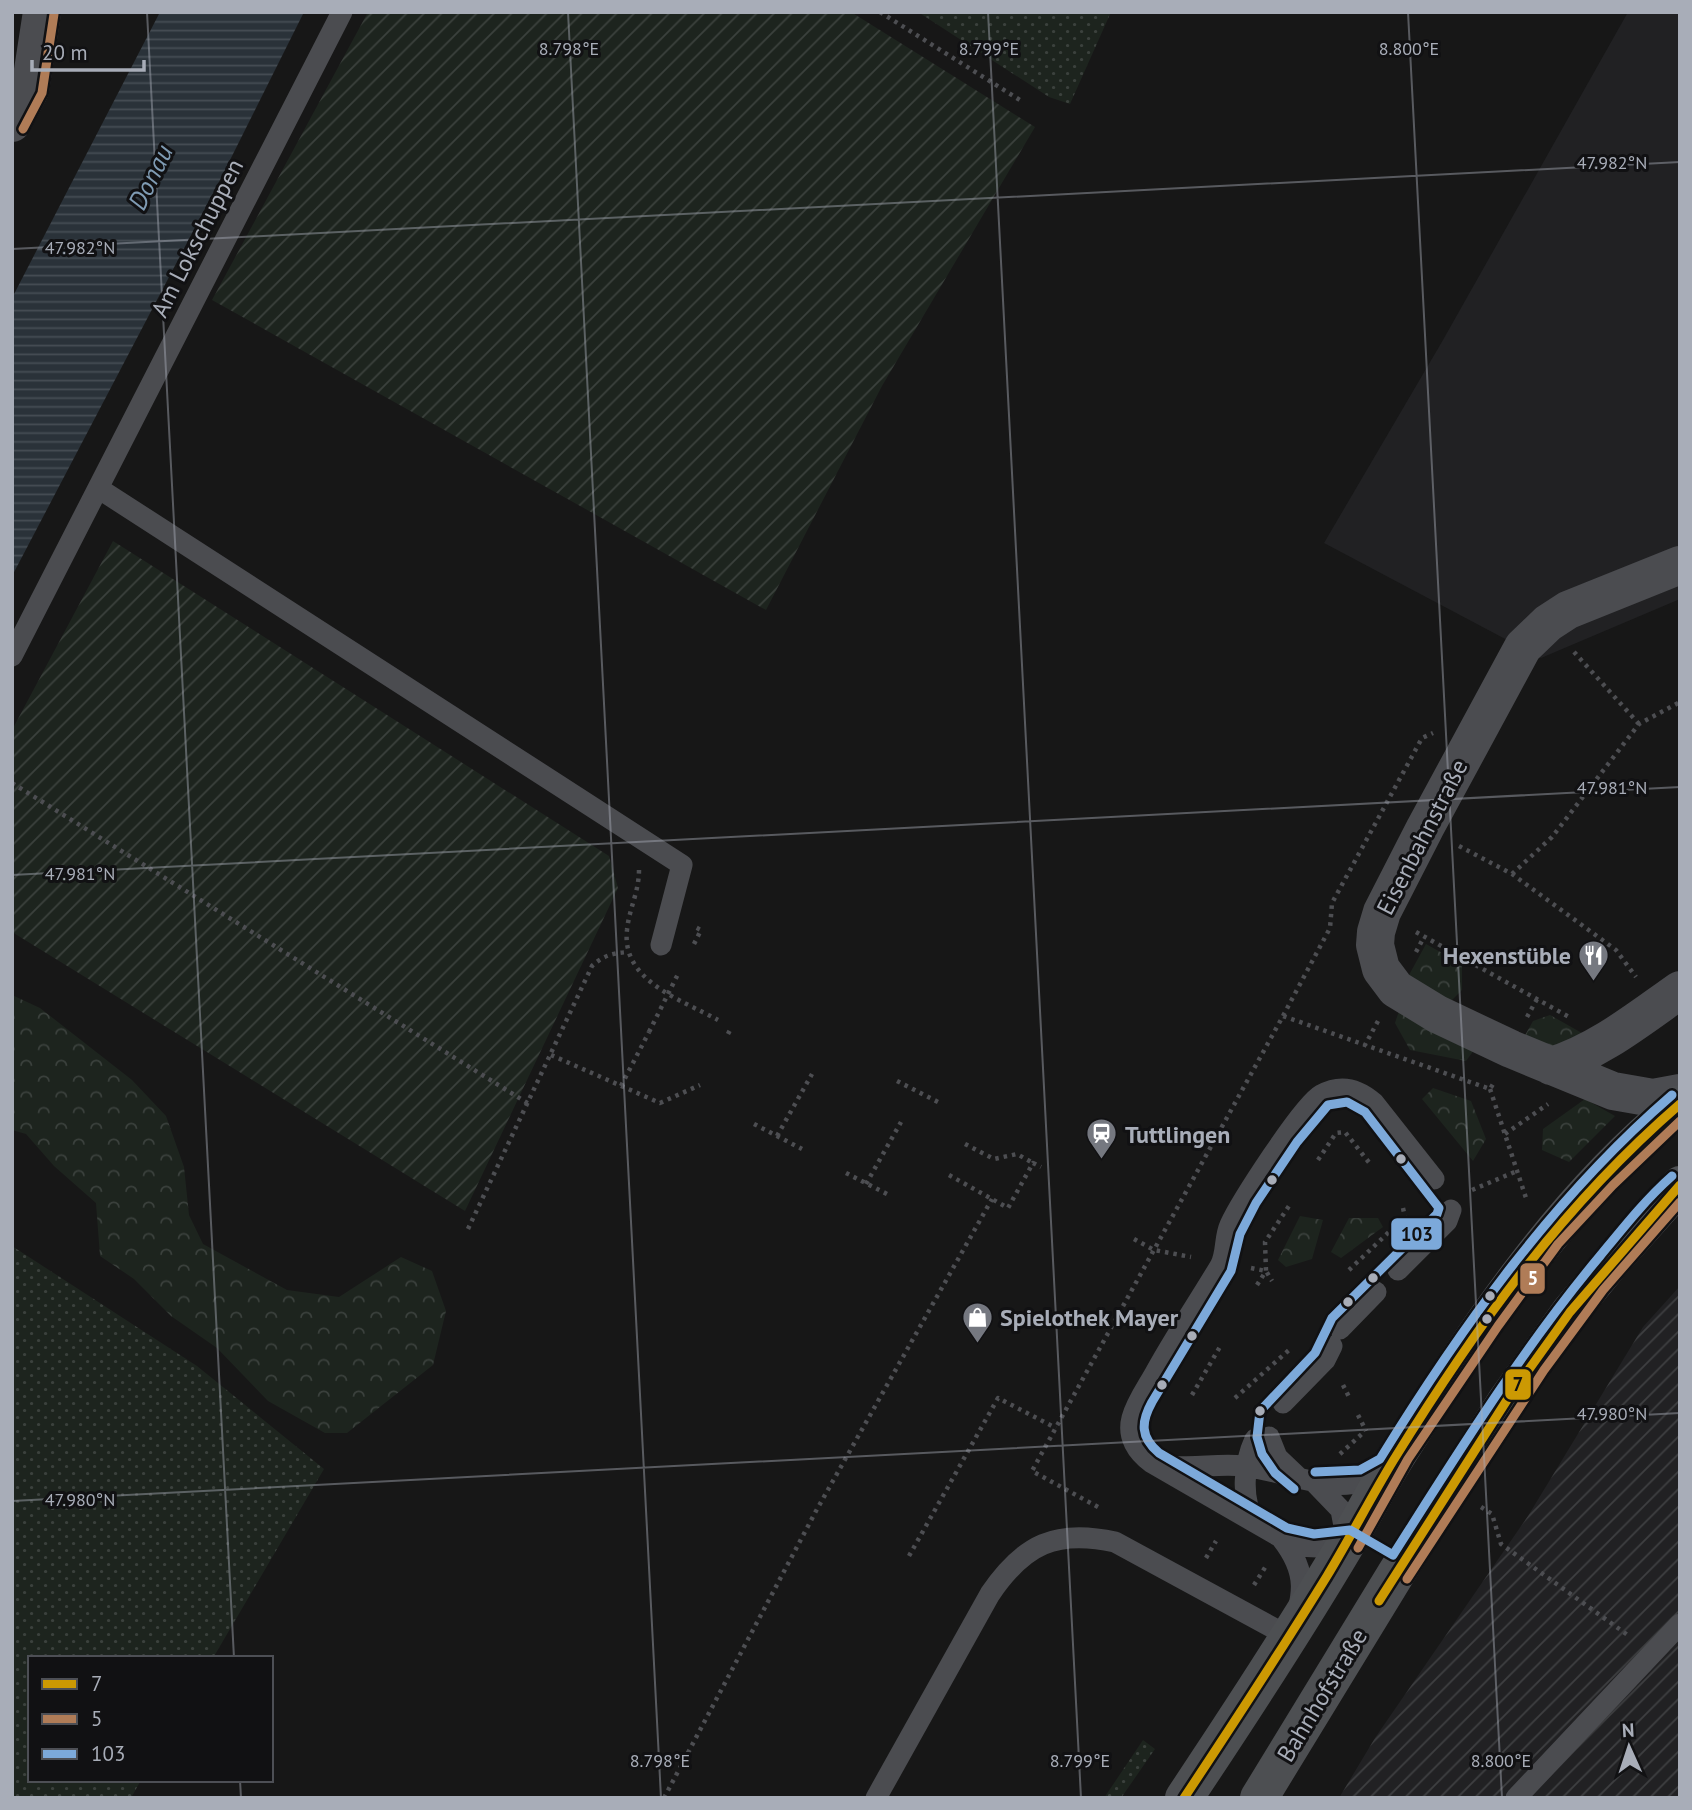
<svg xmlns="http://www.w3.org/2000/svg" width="1692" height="1810" font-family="'PT Sans',sans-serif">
<defs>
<pattern id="industrial-furrows" width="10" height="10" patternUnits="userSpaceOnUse" patternTransform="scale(1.75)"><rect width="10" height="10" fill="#212123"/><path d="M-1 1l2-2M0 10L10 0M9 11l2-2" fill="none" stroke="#3e3f41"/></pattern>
<pattern id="grass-dots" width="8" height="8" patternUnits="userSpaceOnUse" patternTransform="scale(1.75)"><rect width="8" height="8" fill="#1d241e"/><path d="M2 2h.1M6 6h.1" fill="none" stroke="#3b413d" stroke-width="1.8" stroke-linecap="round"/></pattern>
<pattern id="forest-crowns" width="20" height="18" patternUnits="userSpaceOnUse" patternTransform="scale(1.75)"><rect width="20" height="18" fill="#1d241e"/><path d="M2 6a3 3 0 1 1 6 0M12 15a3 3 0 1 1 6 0" fill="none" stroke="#3b413d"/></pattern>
<pattern id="garden-furrows" width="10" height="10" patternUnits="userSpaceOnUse" patternTransform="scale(1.75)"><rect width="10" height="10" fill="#1d241e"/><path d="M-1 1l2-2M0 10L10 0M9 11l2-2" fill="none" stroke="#3b413d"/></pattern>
<pattern id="water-rules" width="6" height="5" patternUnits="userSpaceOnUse" patternTransform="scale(1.75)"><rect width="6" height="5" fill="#2a3239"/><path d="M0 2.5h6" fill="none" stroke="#464d54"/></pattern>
</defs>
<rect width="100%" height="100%" fill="#171717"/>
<!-- built -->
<path fill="#212123" d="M 1628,12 L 1680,12 L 1680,599 L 1541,658 L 1324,543 L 1443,340 Z"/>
<!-- industrial -->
<path fill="url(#industrial-furrows)" d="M 1680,1286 L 1680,1798 L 1339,1798 L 1375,1738 L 1528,1516 L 1643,1327 Z"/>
<!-- grass -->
<path fill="url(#grass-dots)" d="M 918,12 L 1111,12 L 1070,104 L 1049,97 Z
M 12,1246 L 197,1366 L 324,1469 L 213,1658 L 30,1658 L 30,1780 L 141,1780 L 131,1798 L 12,1798 Z
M 1143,1740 L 1155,1749 L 1121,1798 L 1104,1798 Z"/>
<!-- forest -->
<path fill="url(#forest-crowns)" d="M 1426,944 L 1462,964 L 1462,990 L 1447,1005 L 1409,975 Z
M 12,995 L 40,1008 L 132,1080 L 166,1116 L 184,1167 L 189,1215 L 203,1244 L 287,1290 L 339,1297 L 401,1257 L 432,1271 L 446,1311 L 433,1365 L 347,1433 L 325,1433 L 268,1401 L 217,1348 L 171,1316 L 134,1279 L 100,1256 L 96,1203 L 54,1166 L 26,1134 L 12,1130 Z
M 1400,1008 L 1477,1046 L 1466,1061 L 1410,1050 L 1395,1023 Z
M 1550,1015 L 1589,1037 L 1557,1048 L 1522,1041 L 1533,1021 Z
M 1433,1088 L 1471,1101 L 1486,1139 L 1473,1161 L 1422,1099 Z
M 1585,1099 L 1615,1116 L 1569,1162 L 1542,1150 L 1543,1129 Z
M 1300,1216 L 1323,1220 L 1312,1259 L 1286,1267 L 1278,1260 Z
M 1349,1218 L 1378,1218 L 1383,1227 L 1341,1258 L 1331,1252 Z"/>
<!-- garden -->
<path fill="url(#garden-furrows)" d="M 368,12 L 851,12 L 1035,127 L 882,386 L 766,610 L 212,300 Z
M 113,541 L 609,856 L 618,888 L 465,1211 L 12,932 L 12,730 Z"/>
<!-- water -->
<path fill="url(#water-rules)" d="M 160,12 L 304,12 L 221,178 L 12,576 L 12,298 Z"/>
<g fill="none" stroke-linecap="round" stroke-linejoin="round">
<!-- path -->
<path stroke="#4d4e52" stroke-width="4.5" stroke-dasharray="3.5 5" stroke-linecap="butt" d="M 880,12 L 1023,102
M 1574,652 L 1639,724
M 12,783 L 529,1104
M 1459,846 L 1512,874 L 1616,950 L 1636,977
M 639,870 C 639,892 629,909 627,930 C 621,981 682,1000 718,1020
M 1512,874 L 1552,837 L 1639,724 L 1680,702
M 1416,932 L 1571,1018
M 694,944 L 701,930 L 695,927
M 1416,952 L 1424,937
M 1283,1016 L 1330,928 L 1332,903 L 1422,738 L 1433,733
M 1527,1017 L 1537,999
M 1378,1021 L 1365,1045 L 1490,1089 L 1493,1084
M 728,1034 L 731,1028
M 551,1055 L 660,1103 L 700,1085
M 897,1081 L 938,1102
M 621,1086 L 649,1032
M 1490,1089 L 1527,1201
M 754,1124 L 802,1149
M 1505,1134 L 1548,1104
M 777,1136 L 812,1074
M 965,1144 L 994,1159 L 1017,1154 L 1033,1163
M 1318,1160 L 1336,1133 L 1345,1132 L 1371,1165
M 846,1173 L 887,1194
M 949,1175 L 1008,1208 L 1033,1163 L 1041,1167
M 866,1184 L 901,1122
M 1472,1190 L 1517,1171
M 1403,1208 L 1405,1217
M 468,1229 L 592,966 C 604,955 613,953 629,952
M 1134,1239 L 1154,1250 L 1191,1257
M 1251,1268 L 1266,1271 L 1272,1281
M 1349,1270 L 1389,1232
M 1257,1285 L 1266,1271 L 1265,1242 L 1291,1203
M 1343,1385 L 1349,1397
M 1192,1395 L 1221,1345
M 1235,1398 L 1289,1350
M 1358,1415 L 1366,1431
M 1340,1454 L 1364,1432
M 1098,1507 L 1032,1471 L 1283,1016 L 1365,1045
M 1481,1507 L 1492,1514 L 1501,1544 L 1629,1636
M 909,1556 L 998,1398 L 1056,1428
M 1206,1558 L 1216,1541
M 1254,1585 L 1266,1566
M 664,1798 L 816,1511 L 992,1199"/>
<!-- lane -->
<path stroke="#4b4c50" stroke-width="21" d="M 98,488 L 682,865 L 661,945
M 12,656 L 342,12
M 1398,1270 L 1447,1221 L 1451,1210
M 1340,1329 L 1376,1292
M 1283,1403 L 1325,1360 L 1332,1346
M 1269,1437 L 1277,1457 L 1297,1476
M 1255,1439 C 1244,1463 1240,1499 1255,1522
M 1163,1465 C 1190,1470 1216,1463 1243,1466 C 1290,1471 1340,1501 1384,1472
M 1316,1484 L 1341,1510 L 1347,1542 L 1317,1547 L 1296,1546 L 1152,1463 C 1137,1452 1127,1437 1132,1418 C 1136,1403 1146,1389 1154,1375 C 1174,1338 1198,1303 1220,1266 C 1227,1254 1224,1238 1230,1225 C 1240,1203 1303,1105 1321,1095 C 1341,1084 1358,1089 1374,1103 L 1434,1179
M 876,1798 L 990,1594 C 1024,1544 1056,1529 1115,1542 L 1290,1637 C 1303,1596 1310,1575 1282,1539
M 1516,1798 L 1680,1624"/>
<!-- street -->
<path stroke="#4b4c50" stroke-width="38" d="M 12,123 L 30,90 L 42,12
M 1680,565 L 1568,610 L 1548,623 L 1523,647 L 1425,828 L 1382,912 L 1376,932 L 1375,945 L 1381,969 L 1396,989 L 1437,1014 L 1511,1049 L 1613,1091 L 1653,1098 L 1680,1093
M 1551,1066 C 1598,1052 1640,1018 1680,990"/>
<!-- primary -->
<path stroke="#4d4f52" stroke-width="38" d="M 1184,1798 C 1240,1714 1295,1630 1346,1544 C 1364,1514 1380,1482 1399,1452 C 1478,1328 1563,1198 1680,1104
M 1259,1798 L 1397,1572 L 1507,1400 L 1570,1312 L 1612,1261 L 1680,1185"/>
<!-- path-bridge -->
<path stroke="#4d4e52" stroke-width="4.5" stroke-dasharray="3.5 5" stroke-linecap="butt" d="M 649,1032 L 678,974"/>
<defs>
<path id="bus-1" d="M 1379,1601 L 1507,1400 L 1570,1312 L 1680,1185
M 1184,1798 C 1233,1724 1281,1651 1327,1576 C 1350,1538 1370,1499 1393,1461 C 1475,1328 1561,1207 1680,1104"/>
<path id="bus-2" d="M 23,129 L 42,93 L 54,14
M 1358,1548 L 1408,1459 L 1498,1326 L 1558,1244 L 1613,1185 L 1680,1121
M 1407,1579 L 1544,1370 L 1603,1290 L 1680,1202"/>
<path id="bus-3" d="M 1315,1472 L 1360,1470 L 1380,1459 C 1462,1326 1554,1197 1672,1095
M 1294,1489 L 1275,1473 L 1262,1454 L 1257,1437 L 1260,1411 L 1315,1353 L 1332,1318 L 1437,1214 L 1439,1208 L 1365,1112 L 1347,1102 L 1328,1105 L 1297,1142 L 1256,1203 L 1240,1234 L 1231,1271 L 1152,1402 C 1141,1422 1140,1437 1159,1453 L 1287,1528 L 1314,1534 L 1350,1530 L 1393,1555 C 1458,1453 1522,1349 1600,1256 C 1623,1228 1645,1200 1672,1176"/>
</defs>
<!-- bus-1 casing -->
<use href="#bus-1" stroke="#111113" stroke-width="14"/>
<!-- bus-2 casing -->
<use href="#bus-2" stroke="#111113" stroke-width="14"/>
<!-- bus-3 casing -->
<use href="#bus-3" stroke="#111113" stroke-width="14"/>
<!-- bus-1 -->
<use href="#bus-1" stroke="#cc9903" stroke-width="9"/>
<!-- bus-2 -->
<use href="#bus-2" stroke="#b07c57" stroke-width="9"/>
<!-- bus-3 -->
<use href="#bus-3" stroke="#7ca9da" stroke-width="9"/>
</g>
<!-- ticks -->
<path fill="none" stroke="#a8adb8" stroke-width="2" stroke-opacity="0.45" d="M 147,12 L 234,1658M 568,12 L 661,1798M 988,12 L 1081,1798M 1408,12 L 1502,1798M 12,249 L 1680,162M 12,875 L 1680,787M 12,1501 L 1680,1413M 240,1780 L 241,1798"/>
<!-- icons -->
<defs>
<symbol id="restaurant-pin" viewBox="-11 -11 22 30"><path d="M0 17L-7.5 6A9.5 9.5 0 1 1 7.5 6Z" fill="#757880" stroke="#111113"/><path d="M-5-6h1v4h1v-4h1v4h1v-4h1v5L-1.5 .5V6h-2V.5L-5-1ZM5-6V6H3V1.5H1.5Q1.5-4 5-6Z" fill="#fff"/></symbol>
<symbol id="station-pin" viewBox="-11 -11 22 30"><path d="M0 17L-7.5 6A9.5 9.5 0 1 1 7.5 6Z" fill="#757880" stroke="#111113"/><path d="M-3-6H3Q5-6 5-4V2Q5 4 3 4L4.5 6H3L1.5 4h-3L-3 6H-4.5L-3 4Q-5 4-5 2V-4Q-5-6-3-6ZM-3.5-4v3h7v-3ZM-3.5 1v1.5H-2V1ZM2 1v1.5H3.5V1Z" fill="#fff"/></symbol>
<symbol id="shop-pin" viewBox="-11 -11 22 30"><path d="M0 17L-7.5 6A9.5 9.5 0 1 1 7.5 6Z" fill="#757880" stroke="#111113"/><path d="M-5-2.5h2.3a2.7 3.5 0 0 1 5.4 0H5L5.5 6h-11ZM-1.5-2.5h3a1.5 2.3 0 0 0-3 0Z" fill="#fff"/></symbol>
</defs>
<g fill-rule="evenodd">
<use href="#restaurant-pin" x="1576" y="938" width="35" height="47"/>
<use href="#station-pin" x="1084" y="1116" width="35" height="47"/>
<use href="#shop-pin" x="960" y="1300" width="35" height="47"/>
</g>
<!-- markers -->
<g fill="#a8adb8" stroke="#111113" stroke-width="2.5">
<circle cx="1401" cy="1159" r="6"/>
<circle cx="1272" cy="1180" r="6"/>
<circle cx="1373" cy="1278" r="6"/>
<circle cx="1490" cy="1296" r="6"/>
<circle cx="1348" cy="1302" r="6"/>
<circle cx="1487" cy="1319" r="6"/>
<circle cx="1192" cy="1336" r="6"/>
<circle cx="1162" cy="1385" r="6"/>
<circle cx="1260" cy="1411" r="6"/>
</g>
<g text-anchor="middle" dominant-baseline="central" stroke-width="6" stroke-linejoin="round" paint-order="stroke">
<!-- street labels -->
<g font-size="24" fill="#a8adb8" stroke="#111113">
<text transform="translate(197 238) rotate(-63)">Am Lokschuppen</text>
<text transform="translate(1422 837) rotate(-63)">Eisenbahnstraße</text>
<text transform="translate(1322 1695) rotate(-59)">Bahnhofstraße</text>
</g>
<!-- poi labels -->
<g font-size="24" font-weight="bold" fill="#a8adb8" stroke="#111113" text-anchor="start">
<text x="1571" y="955" text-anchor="end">Hexenstüble</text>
<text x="1125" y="1134">Tuttlingen</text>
<text x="1000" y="1317">Spielothek Mayer</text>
</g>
<!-- water labels -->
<g font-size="26" font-style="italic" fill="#7f9bb3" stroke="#111113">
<text transform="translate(150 177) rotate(-64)">Donau</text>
</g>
</g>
<g font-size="18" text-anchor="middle" fill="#a8adb8" stroke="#111113" stroke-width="6" stroke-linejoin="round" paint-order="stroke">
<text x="569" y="55">8.798°E</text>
<text x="989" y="55">8.799°E</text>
<text x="1409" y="55">8.800°E</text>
<text x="1612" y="169">47.982°N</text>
<text x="80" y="254">47.982°N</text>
<text x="1612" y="794">47.981°N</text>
<text x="80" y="880">47.981°N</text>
<text x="1612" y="1420">47.980°N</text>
<text x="80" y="1506">47.980°N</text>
<text x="660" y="1767">8.798°E</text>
<text x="1080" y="1767">8.799°E</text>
<text x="1501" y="1767">8.800°E</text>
</g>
<g stroke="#111113" stroke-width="2.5">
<rect x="1390" y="1217" width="53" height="34" rx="7" fill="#7ca9da"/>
<rect x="1519" y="1262" width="27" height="33" rx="7" fill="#b07c57"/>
<rect x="1504" y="1368" width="28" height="33" rx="7" fill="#cc9903"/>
</g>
<g font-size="19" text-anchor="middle" font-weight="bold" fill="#fff">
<text x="1533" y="1285">5</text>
</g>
<g font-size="19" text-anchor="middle" font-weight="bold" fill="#111">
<text x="1417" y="1241">103</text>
<text x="1518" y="1391">7</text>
</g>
<!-- border -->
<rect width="1692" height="1810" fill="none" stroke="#a8adb8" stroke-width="28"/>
<!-- legend -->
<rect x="28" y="1656" width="245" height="126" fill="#111113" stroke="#4d4f55" stroke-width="2"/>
<rect x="42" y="1679" width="35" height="10" fill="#cc9903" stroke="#4d4f55" stroke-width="2"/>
<text x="91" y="1691" font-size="21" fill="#a8adb8">7</text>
<rect x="42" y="1714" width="35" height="10" fill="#b07c57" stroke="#4d4f55" stroke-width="2"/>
<text x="91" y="1726" font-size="21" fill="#a8adb8">5</text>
<rect x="42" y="1749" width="35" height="10" fill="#7ca9da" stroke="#4d4f55" stroke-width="2"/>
<text x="91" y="1761" font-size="21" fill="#a8adb8">103</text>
<!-- north arrow -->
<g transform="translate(1629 1747) rotate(357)" stroke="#111113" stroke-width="5" paint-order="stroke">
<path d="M0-5L12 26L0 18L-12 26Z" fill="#a8adb8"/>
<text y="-10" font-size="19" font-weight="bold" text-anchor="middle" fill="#a8adb8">N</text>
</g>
<!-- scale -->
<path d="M32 60v10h112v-10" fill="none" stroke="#a8adb8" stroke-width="3.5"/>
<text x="42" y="60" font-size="21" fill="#a8adb8" stroke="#111113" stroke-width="5" paint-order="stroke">20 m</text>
</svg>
